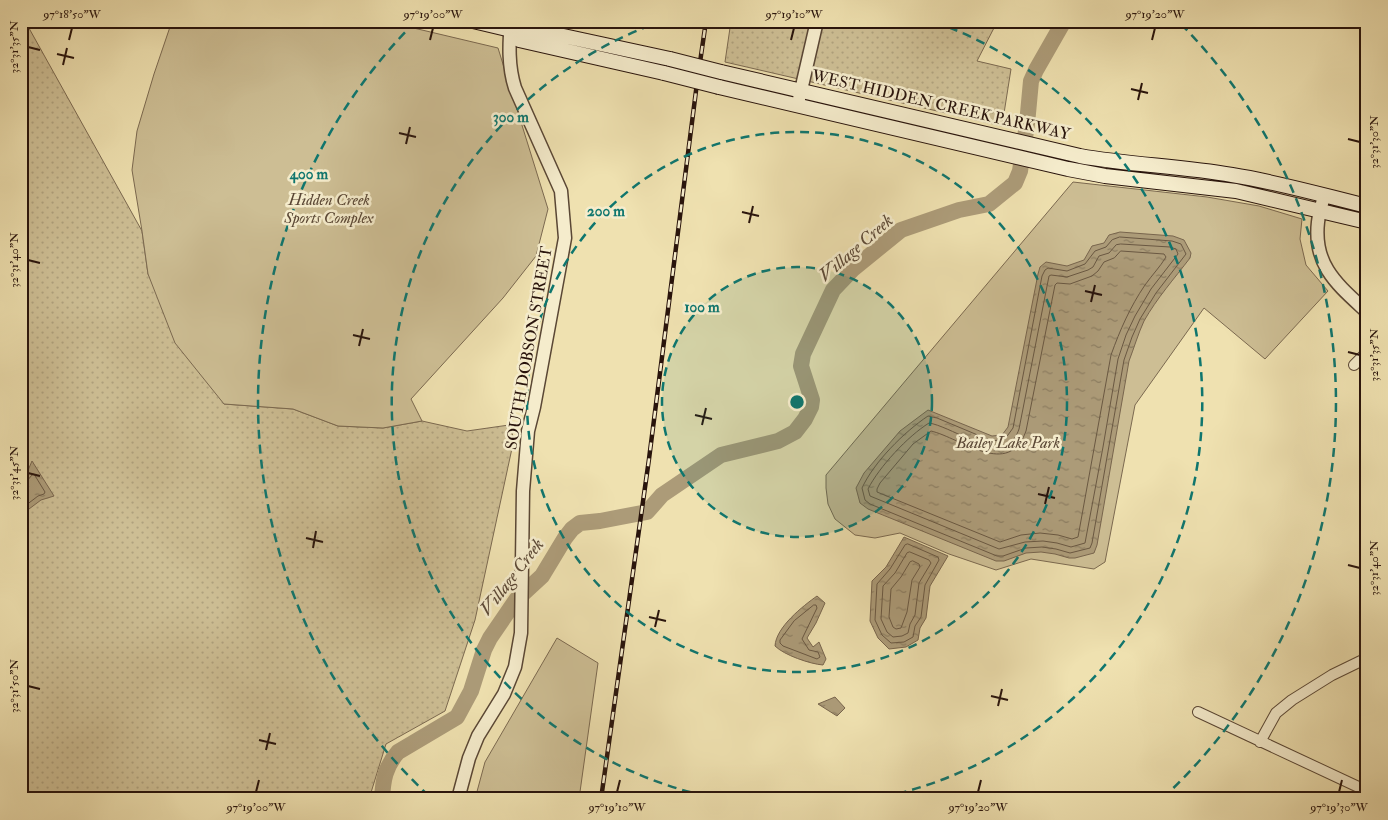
<svg xmlns="http://www.w3.org/2000/svg" width="1388" height="820" font-family="'IM FELL Double Pica',serif">
<defs>
<pattern id="grass-dots" width="8" height="8" patternUnits="userSpaceOnUse" patternTransform="scale(1.25)"><rect width="8" height="8" fill="#cdbe94"/><path d="M2 2h.1M6 6h.1" fill="none" stroke="#b0a27e" stroke-width="1.8" stroke-linecap="round"/></pattern>
<pattern id="water-ripples" width="26" height="14" patternUnits="userSpaceOnUse" patternTransform="scale(1.25)"><rect width="26" height="14" fill="#ac9b78"/><path d="M2 4q2-2 4 0t4 0M15 11q2-2 4 0t4 0" fill="none" stroke="#8c7d61"/></pattern>
</defs>
<rect width="100%" height="100%" fill="#efe1b0"/>
<filter id="stains"><feTurbulence type="fractalNoise" baseFrequency=".004" numOctaves="4"/><feColorMatrix values="0 0 0 0 .2 0 0 0 0 .09 0 0 0 0 .02 0 0 0 .5 -.17"/></filter>
<radialGradient id="worn" r=".72"><stop offset=".6" stop-color="#630" stop-opacity="0"/><stop offset="1" stop-color="#630" stop-opacity=".3"/></radialGradient>
<!-- grass -->
<path fill="url(#grass-dots)" stroke="#7b6950" d="M 21,21 L 25,21 L 142,231 L 148,274 L 224,404 L 293,409 L 338,426 L 383,428 L 422,421 L 467,431 L 509,425 L 514,439 L 475,620 L 445,711 L 386,744 L 369,799 L 21,799 Z
M 731,21 L 957,21 L 996,24 L 977,61 L 1011,69 L 1002,126 L 725,62 Z"/>
<!-- park -->
<path fill="#cdbe94" stroke="#7b6950" d="M 172,21 L 384,21 L 498,48 L 548,209 L 536,256 L 503,298 L 411,399 L 422,421 L 383,428 L 338,426 L 293,409 L 224,404 L 175,343 L 148,274 L 142,231 L 132,170 L 137,131 L 154,74 Z
M 1073,182 L 1207,197 L 1259,206 L 1302,219 L 1300,239 L 1306,265 L 1328,291 L 1265,359 L 1204,308 L 1135,405 L 1105,562 L 1094,569 L 1031,559 L 996,570 L 949,554 L 900,533 L 875,538 L 855,535 L 835,519 L 828,504 L 826,488 L 826,475 Z
M 557,638 L 598,663 L 579,799 L 475,799 L 485,762 Z"/>
<!-- water -->
<path fill="url(#water-ripples)" stroke="#78654d" d="M 1120,232 L 1173,236 L 1184,240 L 1191,253 L 1190,258 C 1174,279 1157,298 1144,321 C 1138,334 1134,348 1129,361 L 1097,545 L 1094,553 L 1075,558 L 1069,558 L 1055,554 L 1041,552 L 1026,553 L 1004,561 L 996,561 L 868,509 L 860,503 L 856,488 L 864,473 L 900,431 L 928,410 L 992,436 L 1002,435 L 1008,427 L 1038,274 L 1040,267 L 1046,262 L 1067,266 L 1084,260 L 1092,246 L 1104,243 L 1109,235 Z
M 32,461 L 54,496 L 41,500 L 21,515 L 21,481 L 26,475 Z
M 904,537 L 948,556 L 930,586 L 926,618 L 920,628 L 918,640 L 906,647 L 889,649 L 878,638 L 870,621 L 872,581 L 886,567 Z
M 817,596 L 825,603 L 816,623 L 807,638 L 813,647 L 819,642 L 826,659 L 823,665 C 810,664 784,655 775,646 C 776,627 803,606 817,596 Z
M 835,697 L 845,708 L 837,716 L 818,704 Z"/>
<g fill="none" stroke-linecap="round" stroke-linejoin="round">
<!-- shore -->
<path stroke="#6a5842" stroke-width="1" d="M 1120,237 L 1172,241 L 1181,244 L 1186,254 L 1156,293 L 1140,319 L 1132,337 L 1124,360 L 1092,543 L 1090,548 L 1070,553 L 1056,549 L 1042,547 L 1026,548 L 1003,556 L 997,556 L 870,504 L 865,500 L 862,488 C 874,462 904,432 928,416 L 937,418 L 992,441 L 1005,439 L 1013,428 L 1042,276 L 1045,270 L 1048,268 L 1067,271 L 1085,264 L 1095,251 L 1106,247 L 1112,240 Z
M 1121,244 L 1170,247 L 1176,249 L 1178,254 L 1151,289 L 1135,316 L 1126,335 L 1118,359 L 1103,447 L 1085,543 L 1071,547 L 1057,543 L 1043,541 L 1025,542 L 999,549 L 870,496 L 868,489 C 879,467 908,436 929,423 C 949,426 990,455 1007,445 C 1013,442 1017,435 1019,429 L 1049,276 L 1051,275 L 1067,277 L 1088,270 L 1093,267 L 1099,256 L 1109,253 L 1116,245 Z
M 1121,251 L 1164,254 L 1166,257 C 1160,267 1152,275 1145,285 C 1130,307 1120,330 1111,355 L 1078,537 L 1072,539 L 1058,535 L 1040,533 L 1021,535 L 1000,542 L 877,492 L 877,489 L 880,483 L 913,444 L 931,431 C 961,438 1009,479 1026,431 L 1055,285 L 1057,283 L 1070,284 L 1092,276 L 1098,271 L 1104,262 L 1114,258 Z
M 21,483 L 26,482 L 32,475 L 34,474 L 45,492 L 44,494 L 38,496 L 21,509
M 908,544 L 938,557 L 939,560 L 925,585 L 921,617 L 915,626 L 913,637 L 904,642 L 891,643 L 882,635 L 875,620 L 877,584 L 890,569 L 905,545 Z
M 910,552 L 929,560 L 931,563 L 919,583 L 915,615 L 910,624 L 908,633 L 902,636 L 893,637 L 887,632 L 881,619 L 883,586 L 895,573 L 907,553 Z
M 913,561 L 919,564 L 920,567 L 912,580 L 907,612 L 901,628 L 896,629 L 893,627 L 889,617 L 891,589 L 901,577 L 910,562 Z
M 814,605 L 816,605 L 817,608 L 802,639 L 809,650 L 818,652 L 820,657 L 817,659 L 783,646 L 780,643 L 780,640 L 794,621 Z"/>
<!-- river -->
<path stroke="#ac9b78" stroke-width="16" d="M 382,799 C 383,780 385,767 398,752 L 457,717 L 471,691 L 484,650 L 490,638 L 516,600 L 542,576 L 565,538 L 572,529 L 580,523 L 600,521 L 647,512 L 662,495 L 721,455 L 778,441 L 795,432 L 805,419 L 811,407 L 812,400 L 801,366 L 803,354 L 833,290 L 853,269 L 901,230 L 959,210 L 989,204 L 1015,183 L 1020,171 L 1027,124 L 1031,81 L 1036,70 L 1064,21"/>
<defs>
<path id="minor" d="M 1354,365 L 1367,352
M 1198,712 L 1367,791
M 1260,742 L 1276,713 L 1292,700 L 1332,675 L 1367,658"/>
<path id="tertiary" d="M 799,99 L 817,21
M 1324,196 C 1322,204 1319,213 1318,222 C 1313,266 1338,285 1367,312
M 458,799 L 469,758 L 478,736 L 504,694 L 515,667 L 521,633 L 523,491 L 528,431 L 534,407 L 565,238 L 561,191 L 515,88 C 508,66 509,44 511,21"/>
<path id="secondary" d="M 473,21 L 511,30 L 522,27 L 670,59
M 511,30 L 519,40 L 664,73
M 721,72 L 1080,156 C 1130,165 1181,166 1232,175 C 1277,182 1322,195 1367,206
M 719,87 L 1068,169 L 1105,176 L 1236,191 L 1367,222"/>
</defs>
<!-- minor casing -->
<use href="#minor" stroke="#5a4735" stroke-width="12"/>
<!-- tertiary casing -->
<use href="#tertiary" stroke="#5a4735" stroke-width="15"/>
<!-- secondary casing -->
<use href="#secondary" stroke="#29140c" stroke-width="16"/>
<!-- minor -->
<use href="#minor" stroke="#f5eccc" stroke-width="10"/>
<!-- tertiary -->
<use href="#tertiary" stroke="#f5eccc" stroke-width="12"/>
<!-- secondary -->
<use href="#secondary" stroke="#f5eccc" stroke-width="14"/>
<defs>
<path id="rail" d="M 601,799 L 649,459 L 697,83 L 706,21"/>
</defs>
<!-- rail casing -->
<use href="#rail" stroke="#29140c" stroke-width="4.5"/>
<!-- rail -->
<use href="#rail" stroke="#f5eccc" stroke-width="2.5" stroke-dasharray="8" stroke-linecap="butt"/>
<defs>
<path id="secondary-bridge" d="M 670,59 L 721,72
M 664,73 L 719,87"/>
</defs>
<!-- secondary-bridge casing -->
<use href="#secondary-bridge" stroke="#29140c" stroke-width="16" stroke-linecap="butt"/>
<!-- secondary-bridge -->
<use href="#secondary-bridge" stroke="#f5eccc" stroke-width="14"/>
</g>
<!-- ticks -->
<path fill="none" stroke="#29140c" stroke-width="2" d="M 69,40 L 72,28M 430,40 L 433,28M 791,40 L 794,28M 1152,40 L 1155,28M 28,47 L 40,50M 57,54 L 74,58M 63,65 L 67,48M 1131,89 L 1148,93M 1138,100 L 1142,83M 399,133 L 416,137M 1348,139 L 1360,142M 406,144 L 410,127M 742,212 L 759,216M 749,223 L 753,206M 28,260 L 40,263M 1085,291 L 1102,295M 1091,302 L 1095,285M 353,335 L 370,339M 359,346 L 363,329M 1348,352 L 1360,355M 695,415 L 712,419M 702,425 L 706,408M 28,473 L 40,476M 1038,494 L 1055,498M 1045,504 L 1049,487M 306,538 L 323,542M 313,548 L 316,531M 1348,565 L 1360,568M 649,617 L 666,621M 655,627 L 659,610M 28,686 L 40,689M 991,696 L 1008,700M 998,706 L 1002,689M 259,740 L 276,744M 266,750 L 270,733M 256,792 L 259,780M 617,792 L 620,780M 978,792 L 981,780M 1339,792 L 1342,780"/>
<!-- distance rings -->
<circle cx="797" cy="402" r="135" fill="#0f766e" fill-opacity=".12"/>
<g fill="none" stroke="#0f766e" stroke-width="2.5" stroke-dasharray="9 6">
<circle cx="797" cy="402" r="135"/>
<circle cx="797" cy="402" r="270"/>
<path d="M720 799A404 404 0 0 1 659 22M935 22A404 404 0 0 1 874 799"/>
<path d="M429 796A539 539 0 0 1 413 24M1181 24A539 539 0 0 1 1165 796"/>
</g>
<g text-anchor="middle" dominant-baseline="central" stroke-width="5" stroke-linejoin="round" paint-order="stroke">
<!-- street labels -->
<g font-size="16" fill="#29140c" stroke="#f5eccc">
<text transform="translate(941 105) rotate(13)">WEST HIDDEN CREEK PARKWAY</text>
<text transform="translate(529 348) rotate(-80)">SOUTH DOBSON STREET</text>
</g>
<!-- park labels -->
<g font-size="16" font-style="italic" fill="#5a4735" stroke="#f5eccc">
<text x="329" y="200">Hidden Creek<tspan x="329" dy="18">Sports Complex</tspan></text>
<text x="1008" y="443">Bailey Lake Park</text>
</g>
<!-- water labels -->
<g font-size="18" font-style="italic" fill="#5d4a37" stroke="#f5eccc">
<text transform="translate(856 248) rotate(-41)">Village Creek</text>
<text transform="translate(512 577) rotate(-52)">Village Creek</text>
</g>
</g>
<circle cx="797" cy="402" r="8" fill="#0f766e" stroke="#f5eccc" stroke-width="2.5"/>
<g font-size="15" text-anchor="middle" font-weight="bold" fill="#0f766e" stroke="#f5eccc" stroke-width="5" stroke-linejoin="round" paint-order="stroke">
<text x="511" y="122">300 m</text>
<text x="309" y="179">400 m</text>
<text x="606" y="216">200 m</text>
<text x="702" y="312">100 m</text>
</g>
<!-- margin -->
<rect width="1388" height="820" fill="none" stroke="#efe1b0" stroke-width="55"/>
<rect x="28" y="28" width="1332" height="764" fill="none" stroke="#29140c" stroke-width="2"/>
<g font-size="12" text-anchor="middle" fill="#29140c">
<text x="72" y="18">97°18'50"W</text>
<text x="433" y="18">97°19'00"W</text>
<text x="794" y="18">97°19'10"W</text>
<text x="1155" y="18">97°19'20"W</text>
<text transform="translate(14 47) rotate(-90)" y="4">32°31'35"N</text>
<text transform="translate(1374 142) rotate(-90)" y="4">32°31'30"N</text>
<text transform="translate(14 260) rotate(-90)" y="4">32°31'40"N</text>
<text transform="translate(1374 355) rotate(-90)" y="4">32°31'35"N</text>
<text transform="translate(14 473) rotate(-90)" y="4">32°31'45"N</text>
<text transform="translate(1374 568) rotate(-90)" y="4">32°31'40"N</text>
<text transform="translate(14 686) rotate(-90)" y="4">32°31'50"N</text>
<text x="256" y="811">97°19'00"W</text>
<text x="617" y="811">97°19'10"W</text>
<text x="978" y="811">97°19'20"W</text>
<text x="1339" y="811">97°19'30"W</text>
</g>
<rect width="100%" height="100%" filter="url(#stains)"/>
<rect width="100%" height="100%" fill="url(#worn)"/>
</svg>
